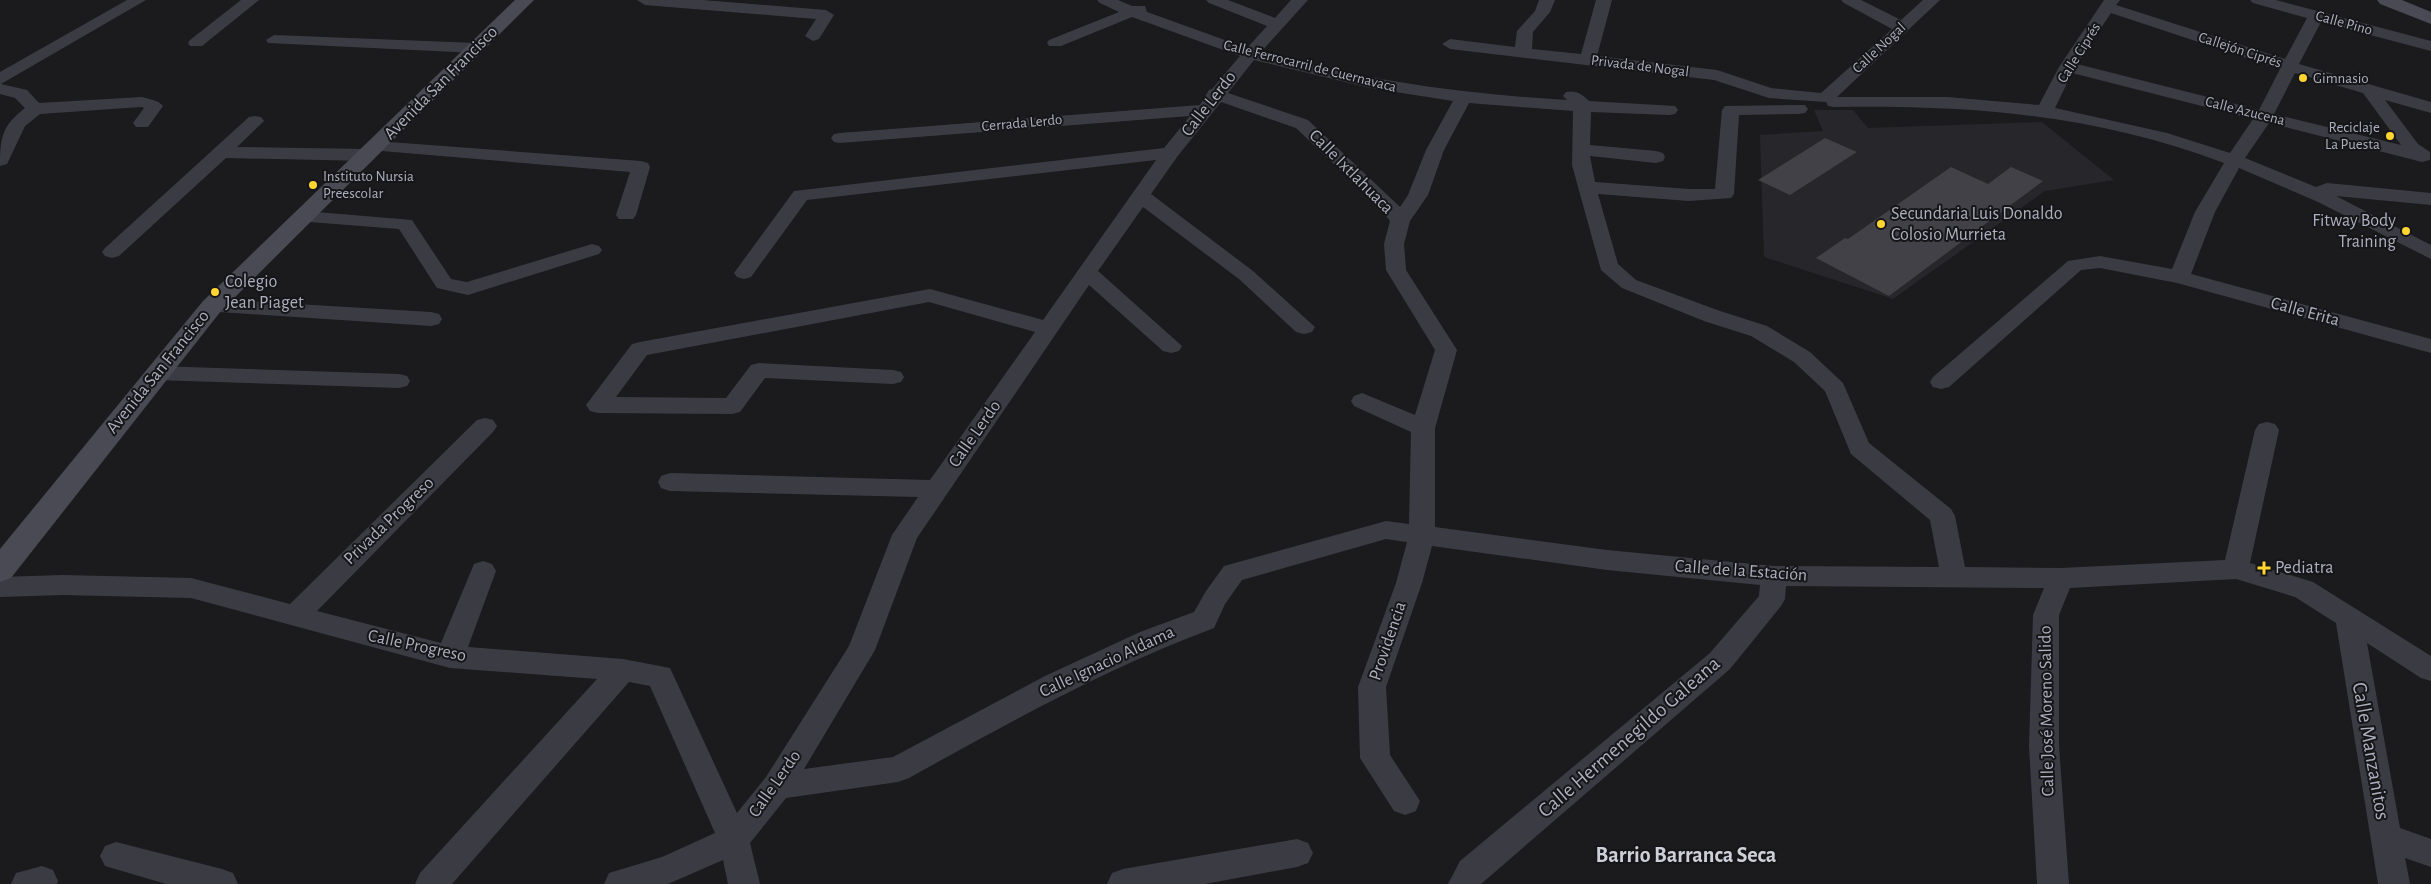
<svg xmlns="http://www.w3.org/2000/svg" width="2431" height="884" font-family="'Alegreya Sans',sans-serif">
<rect width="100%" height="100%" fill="#1b1b1d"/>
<!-- built -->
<path fill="#27262a" d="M 1814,110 L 1853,110 L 1868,128 L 2042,122 L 2114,180 L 2045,191 L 1893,299 L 1764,257 L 1760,135 L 1823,131 Z"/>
<!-- building -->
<path fill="#414147" d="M 1825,138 L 1857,152 L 1790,195 L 1758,180 Z
M 1951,167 L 1988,184 L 2011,167 L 2043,181 L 1889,296 L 1816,258 L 1845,238 L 1848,239 Z"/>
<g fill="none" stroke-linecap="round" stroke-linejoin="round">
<!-- street -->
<path fill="#3b3b43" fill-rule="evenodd" d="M 127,0 L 146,0 L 1,84 L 27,90 L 39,103 L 142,97 C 149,99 158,100 163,106 L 148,127 L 136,127 L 133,123 L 144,108 L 141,107 L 40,114 L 25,126 L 9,160 L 7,164 L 0,166 C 0,137 2,126 25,108 L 15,98 L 0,94 L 0,72 Z
M 241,0 L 259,0 L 202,46 L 190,46 L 188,43 L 190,40 Z
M 637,0 L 702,0 L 826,10 L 834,15 L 819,39 L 813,41 L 805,36 L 816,19 L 645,5 Z
M 1097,0 L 1118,0 L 1132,6 L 1145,6 L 1147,12 L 1247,48 L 1267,26 L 1209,3 L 1206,0 L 1228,0 L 1275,18 L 1291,0 L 1308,0 L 1261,52 C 1362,80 1463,94 1567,100 L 1563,96 L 1566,92 C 1576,90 1582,94 1589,101 L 1675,106 L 1678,110 L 1675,114 L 1669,115 L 1591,112 L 1590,145 L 1656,151 L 1663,153 L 1665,157 L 1663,161 L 1656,163 L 1590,156 L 1595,182 L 1689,189 L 1715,189 L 1722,110 L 1725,106 L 1805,105 L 1808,109 L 1805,113 L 1799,114 L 1739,115 L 1734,194 L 1731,198 L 1689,201 L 1598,194 L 1618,264 L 1636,280 L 1720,311 L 1767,326 L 1810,352 L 1843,383 L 1869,443 L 1951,509 L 1955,516 L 1965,567 L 2061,568 L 2225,560 L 2255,430 L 2259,424 L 2267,422 L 2275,424 L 2279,430 L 2250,563 L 2313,582 L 2431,656 L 2431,681 L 2421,678 L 2367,643 L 2400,828 L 2431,839 L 2431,867 L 2405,858 L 2410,884 L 2378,884 L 2336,623 L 2295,597 L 2236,579 L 2070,588 L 2059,615 L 2059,746 L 2069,884 L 2037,884 L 2029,746 L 2033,615 L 2044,588 L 1786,586 L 1785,599 L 1781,606 L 1730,669 L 1481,884 L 1448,884 L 1460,861 L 1710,653 L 1759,596 L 1760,585 L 1607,570 L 1432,546 L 1422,583 L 1386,687 L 1390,755 L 1420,801 L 1416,811 L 1405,815 L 1394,811 L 1360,758 L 1358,687 L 1396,583 L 1407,542 L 1386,539 L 1242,580 L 1225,604 L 1214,628 C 1107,668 1008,723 909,778 L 898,782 L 786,798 L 750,843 L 760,884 L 728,884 L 723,860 L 668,884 L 604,884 L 609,873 L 662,857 L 715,833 L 650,686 L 629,682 L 452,884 L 415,884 L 420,873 L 597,679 L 450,668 L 191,598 L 63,595 L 0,597 L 0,577 L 63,575 L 191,578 L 290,604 L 477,420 L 485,418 L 493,420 L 497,426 L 493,432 L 317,611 L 441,643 L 474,564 L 483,561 L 492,564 L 496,571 L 468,647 L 623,659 L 670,668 L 737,813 L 766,777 L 849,646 L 892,535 L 918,497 L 670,491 L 661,488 L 658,482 L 661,476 L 670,473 L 930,480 L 1035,332 L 929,302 L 647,355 L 616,397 L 726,398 L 751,365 L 759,363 L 893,370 L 901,372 L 904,377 L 901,382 L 893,384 L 765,378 L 740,412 L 732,414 L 598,413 L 590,411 L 586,405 L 632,344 L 640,342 L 930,289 L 1043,320 L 1156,160 L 807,200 L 751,277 L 744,279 L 737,277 L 734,273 L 794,191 L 1164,148 L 1190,116 L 840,143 L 834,142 L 831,138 L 834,134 L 840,133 L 1200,105 L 1209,90 L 1212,89 L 1240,56 L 1132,17 L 1061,46 L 1049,46 L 1047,43 L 1049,40 L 1119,12 L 1100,3 ZM 1254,60 L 1370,88 L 1453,101 L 1426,150 L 1408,195 L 1400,207 L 1308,120 L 1228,93 ZM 1221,102 L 1296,128 L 1381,209 L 1390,221 L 1384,244 L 1386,270 L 1435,350 L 1415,415 L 1362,393 L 1354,396 L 1351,401 L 1354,406 L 1411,432 L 1409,524 L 1386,521 L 1224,566 L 1206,591 L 1194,612 L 1140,632 L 1045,676 L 893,757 L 804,769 L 875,650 L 917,538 L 1089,285 L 1163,351 L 1171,353 L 1179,351 L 1182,346 L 1098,271 L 1143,207 L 1239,279 L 1296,332 L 1304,334 L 1312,332 L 1315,327 L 1253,271 L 1151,194 L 1177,157 ZM 1469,103 L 1573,111 L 1572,165 L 1601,270 L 1622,288 L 1704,321 L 1751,336 L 1794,362 L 1825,391 L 1851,454 L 1930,520 L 1939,567 L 1774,566 L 1607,550 L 1435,527 L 1435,428 L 1457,350 L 1406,270 L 1404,244 L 1410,221 L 1428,195 L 1444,150 Z
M 1539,0 L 1555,0 L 1550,12 L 1533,32 L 1532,49 L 1581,54 L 1596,0 L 1612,0 L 1597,56 L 1717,70 L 1771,88 L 1821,93 L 1892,29 L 1844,3 L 1841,0 L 1861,0 L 1901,20 L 1923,0 L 1940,0 L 1837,97 L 1947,97 L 2039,105 L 2059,67 L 2104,0 L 2120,0 L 2116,5 L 2285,59 L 2307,18 L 2253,3 L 2250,0 L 2276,0 L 2431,41 L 2431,51 L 2321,22 L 2299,64 L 2431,102 L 2431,113 L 2385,100 L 2418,144 L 2430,152 L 2430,160 L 2422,162 L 2269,123 L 2245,158 L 2316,187 L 2327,183 L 2431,193 L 2431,205 L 2336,196 L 2431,245 L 2431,259 L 2318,202 L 2239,168 L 2215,212 L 2191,274 L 2431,339 L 2431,353 L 2177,283 L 2100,268 L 2081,270 L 1949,387 L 1941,389 L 1933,387 L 1930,382 L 1933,377 L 2068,261 L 2100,256 L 2172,269 L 2195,212 L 2224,163 C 2095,114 1970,105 1834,107 L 1828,106 L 1826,102 L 1769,98 L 1714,80 L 1450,49 L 1442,44 L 1450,39 L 1515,47 L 1517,31 L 1535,11 ZM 2111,13 L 2280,69 L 2259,110 L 2077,64 ZM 2072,73 L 2253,119 L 2230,153 L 2167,133 L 2055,108 ZM 2295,73 L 2363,93 L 2401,145 L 2274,114 Z
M 274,35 L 476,43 L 482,45 L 484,48 L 482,51 L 476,53 L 268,43 L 266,40 Z
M 255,116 L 261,117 L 264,121 L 237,147 L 367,149 L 374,151 L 376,155 L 374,159 L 367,161 L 226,158 L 119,256 L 112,258 L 105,256 L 102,252 L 105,248 L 249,117 Z
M 376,141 L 641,161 L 648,163 L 650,167 L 636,215 L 633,219 L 619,219 L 616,215 L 630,172 L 370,150 L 367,146 L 370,142 Z
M 304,211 L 412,220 L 451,279 L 467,282 L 592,244 L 599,246 L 602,250 L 599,254 L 468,295 L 437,288 L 399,229 L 297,221 L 294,217 L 297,213 Z
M 212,299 L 431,312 L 439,314 L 442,319 L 439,324 L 431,326 L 204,311 L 201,306 L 204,301 Z
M 156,366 L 399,374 L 407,376 L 410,381 L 407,386 L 399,388 L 156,380 L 148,378 L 145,373 L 148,368 Z
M 1297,839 L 1308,843 L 1313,853 L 1308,863 L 1297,867 L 1205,884 L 1107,884 L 1112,873 L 1123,869 Z
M 116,842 L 222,869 L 233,873 L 238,884 L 166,884 L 105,866 L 100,856 L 105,846 Z
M 42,866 L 53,870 L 58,881 L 57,884 L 11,884 L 16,873 Z"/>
<!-- secondary -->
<path fill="#494a53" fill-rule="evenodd" d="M 515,0 L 534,0 L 221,311 L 11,578 L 0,582 L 0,549 L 203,301 Z
M 2377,0 L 2402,0 L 2431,12 L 2431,24 L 2380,4 Z"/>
</g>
<!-- markers -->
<g fill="#ffd631" stroke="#161518" stroke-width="2">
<circle cx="2303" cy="78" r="5"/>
<circle cx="2390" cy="136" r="5"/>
<circle cx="313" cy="185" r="5"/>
<circle cx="1881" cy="224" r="5"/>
<circle cx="2406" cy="231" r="5"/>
<circle cx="215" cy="292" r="5"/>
<path d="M2261.5 560.5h5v5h5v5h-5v5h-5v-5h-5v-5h5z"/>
</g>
<g text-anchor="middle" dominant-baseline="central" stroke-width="4" stroke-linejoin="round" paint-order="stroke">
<!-- far-street labels -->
<g font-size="15" fill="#acafbe" stroke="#161518">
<text transform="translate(2344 23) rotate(15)">Calle Pino</text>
<text transform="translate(1879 48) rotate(-43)">Calle Nogal</text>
<text transform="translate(2240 50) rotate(18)">Callejón Ciprés</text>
<text transform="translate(2079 53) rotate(-58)">Calle Ciprés</text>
<text transform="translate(1310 66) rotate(14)">Calle Ferrocarril de Cuernavaca</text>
<text transform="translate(1640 66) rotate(7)">Privada de Nogal</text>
<text transform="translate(2245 111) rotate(14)">Calle Azucena</text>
<text transform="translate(1022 123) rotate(-5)">Cerrada Lerdo</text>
</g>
<!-- far-poi labels -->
<g font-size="15" fill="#acafbe" stroke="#161518" text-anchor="start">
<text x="2313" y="78">Gimnasio</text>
<text x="2380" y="127" text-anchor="end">Reciclaje<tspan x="2380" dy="17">La Puesta</tspan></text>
<text x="323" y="176">Instituto Nursia<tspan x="323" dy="17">Preescolar</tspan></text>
</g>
<!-- street labels -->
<g font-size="18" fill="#acafbe" stroke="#161518">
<text transform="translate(441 83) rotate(-45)">Avenida San Francisco</text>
<text transform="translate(1209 104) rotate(-52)">Calle Lerdo</text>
<text transform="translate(1351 172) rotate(45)">Calle Ixtlahuaca</text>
<text transform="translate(2305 312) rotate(15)">Calle Erita</text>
<text transform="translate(158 372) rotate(-51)">Avenida San Francisco</text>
<text transform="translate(975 434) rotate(-55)">Calle Lerdo</text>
<text transform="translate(389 521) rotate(-44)">Privada Progreso</text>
<text transform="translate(1741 571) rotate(4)">Calle de la Estación</text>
<text transform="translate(1388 641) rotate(-71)">Providencia</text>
<text transform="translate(417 646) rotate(12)">Calle Progreso</text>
<text transform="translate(1107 662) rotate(-25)">Calle Ignacio Aldama</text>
<text transform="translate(2047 711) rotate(-91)">Calle José Moreno Salido</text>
<text transform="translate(775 784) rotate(-55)">Calle Lerdo</text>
</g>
<!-- poi labels -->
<g font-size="18" fill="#acafbe" stroke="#161518" text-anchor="start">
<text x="1891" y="214">Secundaria Luis Donaldo<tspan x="1891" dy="21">Colosio Murrieta</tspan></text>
<text x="2396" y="221" text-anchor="end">Fitway Body<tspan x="2396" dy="21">Training</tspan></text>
<text x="225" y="282">Colegio<tspan x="225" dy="21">Jean Piaget</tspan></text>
<text x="2275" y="568">Pediatra</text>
</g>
<!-- near-street labels -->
<g font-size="21" fill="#acafbe" stroke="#161518">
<text transform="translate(1629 737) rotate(-41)">Calle Hermenegildo Galeana</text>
<text transform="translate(2371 751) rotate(80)">Calle Manzanitos</text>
</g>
<!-- near-neighbourhood labels -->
<g font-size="22" font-weight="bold" fill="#cecfd9" stroke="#161518">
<text x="1686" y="855">Barrio Barranca Seca</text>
</g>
</g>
</svg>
